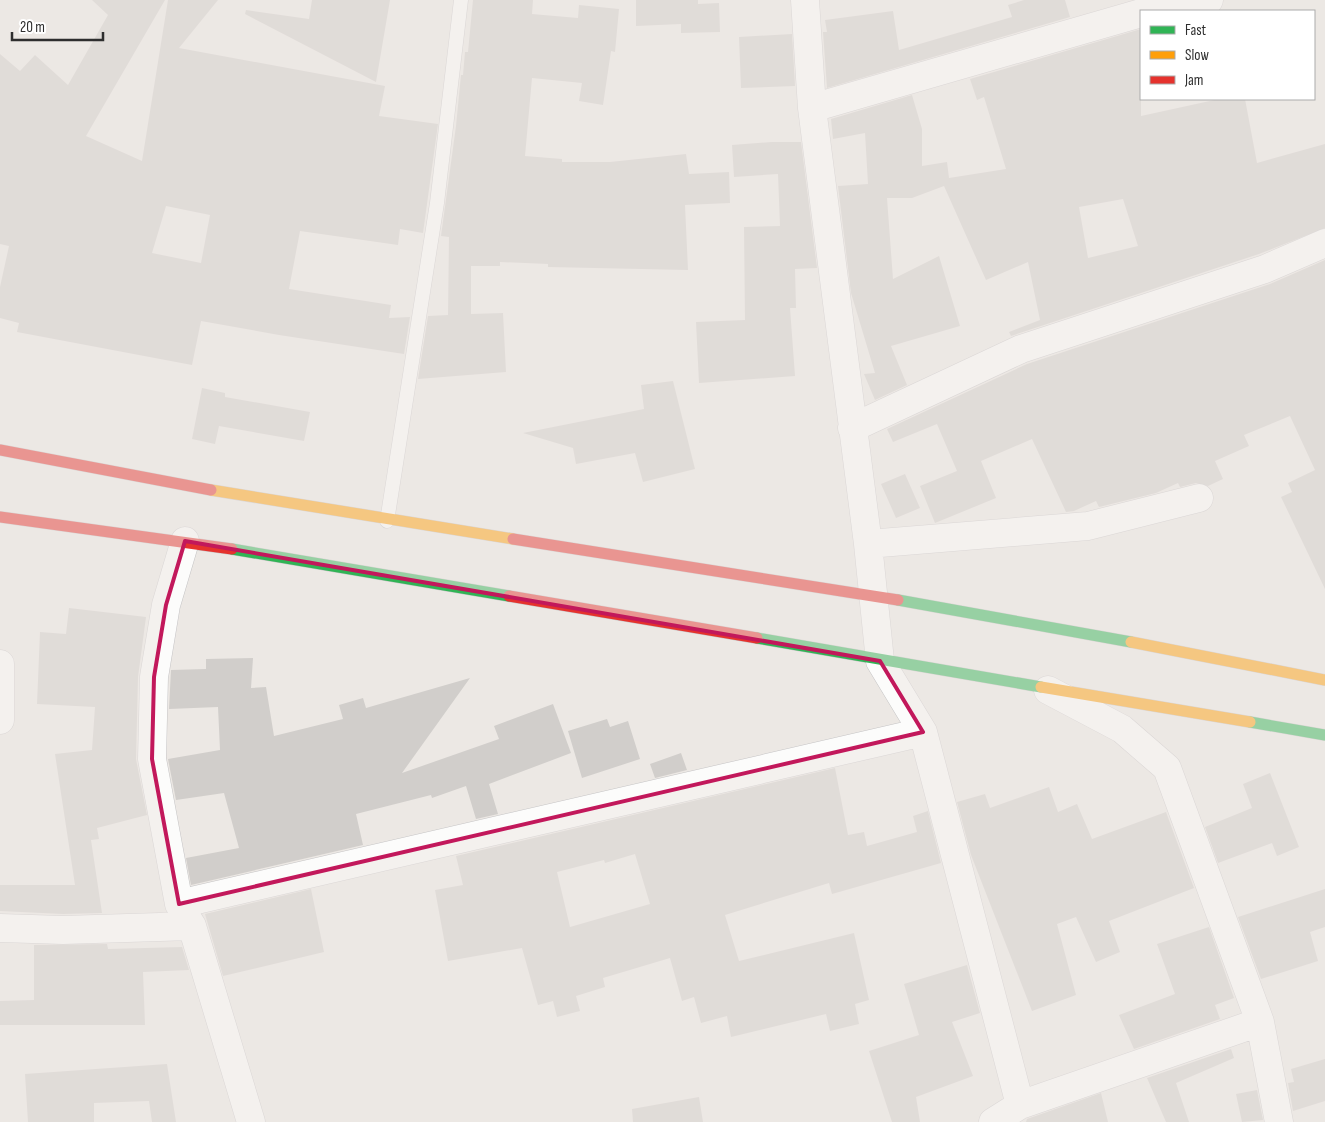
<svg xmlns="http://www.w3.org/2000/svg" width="1325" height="1122" font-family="'Sofia Sans Condensed',sans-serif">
<rect width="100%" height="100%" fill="#ece8e4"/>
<!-- building -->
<path fill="#d1cecb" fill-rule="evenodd" d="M 92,0 L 165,0 L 86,136 L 142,161 L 168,0 L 218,0 L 179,48 L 385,86 L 379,116 L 438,124 L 423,233 L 400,229 L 398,245 L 300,231 L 289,289 L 391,305 L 389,318 L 410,317 L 404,354 L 279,335 L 201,321 L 192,365 L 17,332 L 19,323 L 0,318 L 0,287 L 9,246 L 0,244 L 0,54 L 20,71 L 35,55 L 68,85 L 108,15 ZM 166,206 L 210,215 L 201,263 L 152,253 Z
M 312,0 L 390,0 L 376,82 L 245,14 L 246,10 L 309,19 Z
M 473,0 L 533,0 L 532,14 L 578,18 L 579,5 L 619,9 L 615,52 L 611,51 L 603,105 L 579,101 L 582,83 L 532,78 L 525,156 L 562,159 L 562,162 L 610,162 L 686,154 L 689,174 L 729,172 L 730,203 L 685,205 L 688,270 L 548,267 L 548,264 L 500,262 L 500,266 L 471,266 L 471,314 L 503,313 L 506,372 L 418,379 L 428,316 L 448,315 L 449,237 L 441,236 L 456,126 L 461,75 L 463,75 L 465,52 L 468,52 Z
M 636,0 L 698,0 L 698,4 L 719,3 L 720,32 L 681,33 L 681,24 L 636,26 Z
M 1024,0 L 1065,0 L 1070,17 L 827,88 L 823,32 L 827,32 L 825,20 L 893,11 L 899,50 L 1012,17 L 1008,5 Z
M 1141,29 L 1141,116 L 1219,99 L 1245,99 L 1257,163 L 1325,144 L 1325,228 L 1259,254 L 1011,336 L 1009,332 L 1040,320 L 1028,262 L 986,280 L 944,186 L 912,198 L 887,198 L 893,279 L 939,256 L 960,326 L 891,346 L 907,385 L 875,400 L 864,374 L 875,373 L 851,293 L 838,186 L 868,184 L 865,133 L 833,139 L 831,119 L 912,95 L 922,129 L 922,166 L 947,162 L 949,178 L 1006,169 L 984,97 L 977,100 L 970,79 ZM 1123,199 L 1138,246 L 1088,258 L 1079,207 Z
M 792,34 L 795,86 L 741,88 L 739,37 Z
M 772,142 L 801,142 L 817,268 L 795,269 L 796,308 L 790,308 L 795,376 L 699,383 L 696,322 L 745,320 L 744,227 L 780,226 L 778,174 L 734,177 L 732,145 Z
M 1325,260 L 1325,589 L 1281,497 L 1292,492 L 1288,483 L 1315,470 L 1290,416 L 1244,435 L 1249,446 L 1215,461 L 1223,479 L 1208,486 L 1196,483 L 1180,487 L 1178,483 L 1156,493 L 1099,507 L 1096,501 L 1074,511 L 1066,512 L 1032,439 L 981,461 L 996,498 L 935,523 L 920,486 L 957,471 L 937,424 L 893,442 L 887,429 L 1027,364 L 1270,284 Z
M 673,381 L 695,469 L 643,482 L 635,453 L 576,464 L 573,448 L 523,433 L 644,409 L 641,385 Z
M 202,388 L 225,393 L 225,397 L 310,412 L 304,441 L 219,426 L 215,444 L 192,439 Z
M 905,474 L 920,508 L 896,518 L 881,484 Z
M 69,608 L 146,617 L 138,677 L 136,759 L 147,815 L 97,828 L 99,839 L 91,840 L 102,913 L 63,914 L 0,911 L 0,885 L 75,885 L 55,754 L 92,750 L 95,707 L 37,704 L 40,632 L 66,634 Z
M 253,658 L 251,688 L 266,687 L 274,736 L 343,719 L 339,705 L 363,698 L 366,708 L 470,678 L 402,773 L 499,739 L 494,726 L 553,704 L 571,753 L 489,784 L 498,814 L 476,819 L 466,786 L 432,798 L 431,795 L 356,814 L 363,845 L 191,885 L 186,858 L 239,848 L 224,793 L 176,800 L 168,759 L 220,750 L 218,707 L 169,709 L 171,670 L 206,669 L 206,659 Z
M 607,719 L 610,727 L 628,721 L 640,759 L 582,778 L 568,731 Z
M 681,753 L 687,770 L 655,778 L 650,764 Z
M 835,768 L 848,835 L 864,832 L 867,846 L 917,832 L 913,816 L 928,811 L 941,863 L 832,894 L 829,883 L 725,915 L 739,961 L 854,933 L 869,1000 L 855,1004 L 859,1024 L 830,1031 L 826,1014 L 731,1037 L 727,1016 L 701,1023 L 694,997 L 682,1001 L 670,958 L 603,978 L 605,987 L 576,996 L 580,1011 L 557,1017 L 553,1001 L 538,1005 L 522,948 L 448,961 L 435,890 L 463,885 L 456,856 ZM 635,854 L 650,904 L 570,927 L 557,872 L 604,860 L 605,863 Z
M 1270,773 L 1299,847 L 1277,856 L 1272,843 L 1218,863 L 1205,827 L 1252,808 L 1243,784 Z
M 1049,787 L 1058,812 L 1077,804 L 1092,839 L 1166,812 L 1194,888 L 1109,921 L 1120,952 L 1096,962 L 1076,917 L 1057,924 L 1076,995 L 1032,1011 L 971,855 L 957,802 L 985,794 L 990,808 Z
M 311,889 L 324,952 L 223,976 L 205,914 Z
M 1325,889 L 1325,927 L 1310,932 L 1318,961 L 1261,979 L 1238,917 Z
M 1209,927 L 1234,998 L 1215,1005 L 1220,1019 L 1134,1049 L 1119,1015 L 1175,994 L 1157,944 Z
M 107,944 L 108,949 L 182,947 L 189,970 L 143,972 L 145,1025 L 0,1025 L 0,1001 L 34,1000 L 34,945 Z
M 967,965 L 980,1013 L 952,1022 L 973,1076 L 916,1097 L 920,1122 L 892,1122 L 869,1051 L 919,1035 L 904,984 Z
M 1231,1049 L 1234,1058 L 1176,1083 L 1189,1122 L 1166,1122 L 1147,1078 Z
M 1325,1059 L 1325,1101 L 1293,1111 L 1288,1083 L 1294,1082 L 1291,1069 Z
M 167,1064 L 176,1122 L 152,1122 L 149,1101 L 94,1103 L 94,1122 L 28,1122 L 25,1074 Z
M 1257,1090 L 1263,1120 L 1242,1122 L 1236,1094 Z
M 1101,1093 L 1108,1122 L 1026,1122 L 1027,1119 Z
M 699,1097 L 703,1122 L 633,1122 L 632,1109 Z"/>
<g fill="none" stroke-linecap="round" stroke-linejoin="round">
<defs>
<path id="lane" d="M 387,521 L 437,203 L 461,0"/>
<path id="street" d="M 805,0 L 812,108 L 868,544 L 880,661 L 923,732 L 1020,1105
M 1149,11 L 1209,0
M 812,108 L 1141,13
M 852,428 L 1021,349 L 1265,269 L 1325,243
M 185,541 L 166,605 L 154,677 L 152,759 L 179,904 L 192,926 L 251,1122
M 868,544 L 1088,526 L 1199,498
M 0,664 L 0,720
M 1048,690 L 1122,729 L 1167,768 L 1260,1022 L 1279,1122
M 179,904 L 923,732
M 0,928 L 63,930 L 192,926
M 993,1122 L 1020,1105 L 1260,1022"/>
<path id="fast" d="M 232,549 L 509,596
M 898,600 L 1131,642
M 757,638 L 1041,687
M 1250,722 L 1325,735"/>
<path id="slow" d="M 211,490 L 513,539
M 1131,642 L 1325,680
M 1041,687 L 1250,722"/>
<path id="jam" d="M 0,450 L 211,490
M 0,517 L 232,549
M 513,539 L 898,600
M 509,596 L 757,638"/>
</defs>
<!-- lane casing -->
<use href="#lane" stroke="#c5c4c5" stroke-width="15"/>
<!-- street casing -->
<use href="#street" stroke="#c5c4c5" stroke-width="29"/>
<!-- fast casing -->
<use href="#fast" stroke="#c5c4c5" stroke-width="12"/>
<!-- slow casing -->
<use href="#slow" stroke="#c5c4c5" stroke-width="12"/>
<!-- jam casing -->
<use href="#jam" stroke="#c5c4c5" stroke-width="12"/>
<!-- lane -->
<use href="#lane" stroke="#fcfcfb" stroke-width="14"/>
<!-- street -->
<use href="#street" stroke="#fcfcfb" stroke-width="28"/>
<!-- fast -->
<use href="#fast" stroke="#30b455" stroke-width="11"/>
<!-- slow -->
<use href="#slow" stroke="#ff9f0a" stroke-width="11"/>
<!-- jam -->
<use href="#jam" stroke="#e5322d" stroke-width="11"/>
</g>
<!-- marked area -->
<path d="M0 0H1325V1122H0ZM 185,541 L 880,661 L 923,732 L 179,904 L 152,759 L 154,677 L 166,605 Z" fill="#ece8e4" fill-opacity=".55" fill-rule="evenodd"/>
<path fill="none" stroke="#c2185b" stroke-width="4" stroke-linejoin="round" d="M 185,541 L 880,661 L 923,732 L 179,904 L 152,759 L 154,677 L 166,605 Z"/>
<!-- legend -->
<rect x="1140" y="10" width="175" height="90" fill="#ffffff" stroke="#ababab"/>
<rect x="1150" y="26" width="25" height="8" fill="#30b455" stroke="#ababab"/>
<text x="1185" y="35" font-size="15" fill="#2e2e2e">Fast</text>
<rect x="1150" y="51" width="25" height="8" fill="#ff9f0a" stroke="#ababab"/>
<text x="1185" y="60" font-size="15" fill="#2e2e2e">Slow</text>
<rect x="1150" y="76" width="25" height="8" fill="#e5322d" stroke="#ababab"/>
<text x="1185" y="85" font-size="15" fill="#2e2e2e">Jam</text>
<!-- scale -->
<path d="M12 32v8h91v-8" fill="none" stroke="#2e2e2e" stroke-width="2.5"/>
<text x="20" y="32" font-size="15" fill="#2e2e2e" stroke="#ffffff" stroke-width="4" paint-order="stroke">20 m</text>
</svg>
